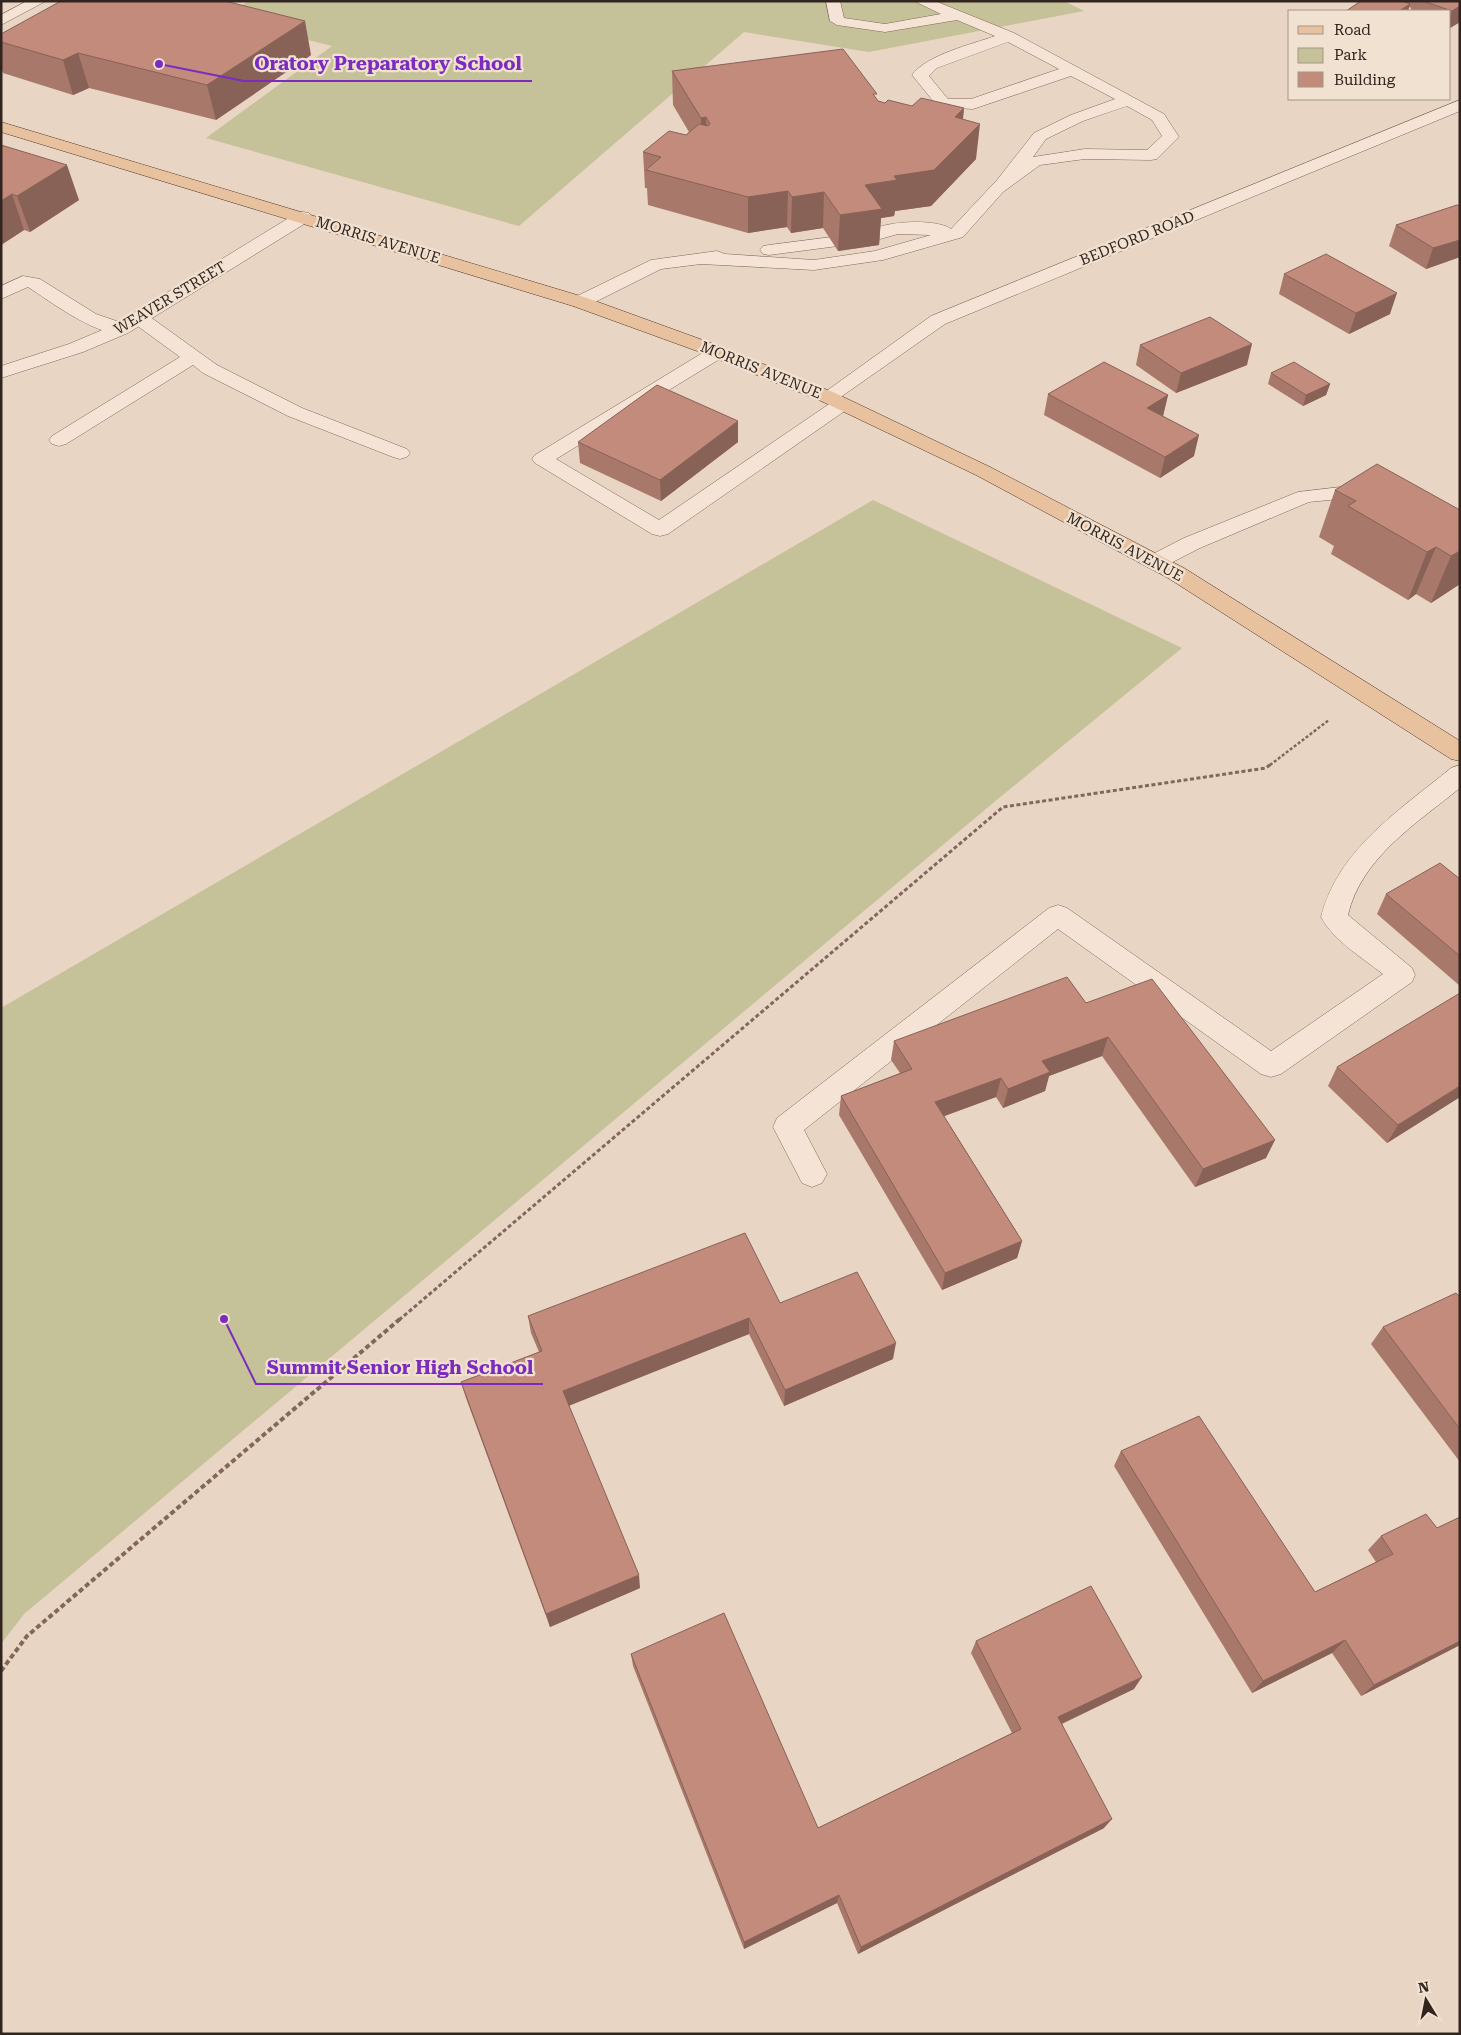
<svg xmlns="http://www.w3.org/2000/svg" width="1461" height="2035" font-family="'Roboto Serif',serif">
<rect width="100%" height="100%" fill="#e9d5c3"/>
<!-- green -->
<path fill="#c5c198" d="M 249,1 L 1064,1 L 1084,11 L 869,52 L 744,32 L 519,226 L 206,138 L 332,46 L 222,18 Z
M 873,500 L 1182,648 L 993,803 L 24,1614 L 1,1644 L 1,1008 Z"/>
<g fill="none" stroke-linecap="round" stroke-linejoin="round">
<defs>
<path id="lane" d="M 826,1 L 840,1 L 844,18 L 885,24 L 941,14 L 914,1 L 935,1 L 1014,33 L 1164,114 L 1179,137 L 1157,159 L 1151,160 L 1085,159 L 1040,165 L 1003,192 L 963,237 L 883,260 L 814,270 L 701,264 L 661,269 L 587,306 L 573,306 L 571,302 L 573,298 L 651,260 L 717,251 L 725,254 L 814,260 L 875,251 L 931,235 L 898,234 L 873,241 L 867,240 L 864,236 C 875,220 937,218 951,229 L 997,180 L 1034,133 L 1071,115 L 1115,99 L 1071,76 L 973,109 L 938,107 L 912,75 C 926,55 973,44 995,36 L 957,20 L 885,32 L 837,25 L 830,21 ZM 1008,42 L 1059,69 L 971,99 L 948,99 L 929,76 L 937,68 ZM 1127,106 L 1152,120 L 1162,136 L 1147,150 L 1085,149 L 1033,157 L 1046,139 L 1083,121 Z
M 832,237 L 838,238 L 841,242 L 838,246 L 769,255 L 763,254 L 760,250 L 763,246 L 769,245 Z
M 23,276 L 40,279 L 96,314 L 128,325 L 130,329 L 128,333 C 101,340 51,302 28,287 L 1,299 L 1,286 Z
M 139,312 L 146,314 L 217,365 L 302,408 L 407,449 L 410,453 L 407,457 L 400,459 L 393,457 L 288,416 L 203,373 L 193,365 L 66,444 L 59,446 L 52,444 L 49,440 L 52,436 L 180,357 L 132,322 L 130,318 L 132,314 Z
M 716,347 L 723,349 L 726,353 L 723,357 L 556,459 L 659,520 L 835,400 L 849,400 L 852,404 L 849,408 L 668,534 L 660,536 L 652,534 L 535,463 L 532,459 L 535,455 L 709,349 Z
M 1367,484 L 1378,487 L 1381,491 L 1378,495 L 1309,502 L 1200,548 L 1163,567 L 1155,569 L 1147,567 L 1144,562 L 1147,557 L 1184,538 L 1298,492 Z
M 1460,765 L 1460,788 C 1417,823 1361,858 1348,915 L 1412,968 L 1415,975 L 1412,982 L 1281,1074 L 1271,1077 L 1261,1074 L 1058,929 L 804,1130 L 827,1174 L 822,1183 L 812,1187 L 802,1183 L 773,1127 L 777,1118 L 1049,908 L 1058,905 L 1067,908 L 1271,1051 L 1383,974 C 1361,957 1334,941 1321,917 C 1338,849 1400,810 1451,768 Z"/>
<path id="street" d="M 27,1 L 46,1 L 1,25 L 1,15 Z
M 1460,100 L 1460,111 L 945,324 L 835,401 L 821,401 L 818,397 L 931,316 Z
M 303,212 L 309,213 L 312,217 L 309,221 L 128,333 L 83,352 L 1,378 L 1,366 L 69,344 L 114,325 L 297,213 Z"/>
<path id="primary" d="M 1,122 L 587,298 L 711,343 L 835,393 L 990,467 L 1184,568 L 1460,741 L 1460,761 L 1451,759 L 1168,578 L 976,475 L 821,401 L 697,351 L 573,306 L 1,132 Z"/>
</defs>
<!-- lane casing -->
<use href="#lane" stroke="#81675c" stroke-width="1"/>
<!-- street casing -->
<use href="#street" stroke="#81675c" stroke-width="1"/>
<!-- primary casing -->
<use href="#primary" stroke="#4f3730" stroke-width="1"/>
<!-- path-far2 -->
<path stroke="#81675c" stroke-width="2.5" stroke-dasharray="3 2" stroke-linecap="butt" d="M 1270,765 L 1329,720"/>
<!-- path-far1 -->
<path stroke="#81675c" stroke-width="3" stroke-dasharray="4 2.5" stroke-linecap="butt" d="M 399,1320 L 1003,807 L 1266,768 L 1271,764"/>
<!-- path -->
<path stroke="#81675c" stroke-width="4" stroke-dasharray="5 3" stroke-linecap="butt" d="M 1,1671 L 27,1636 L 400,1319"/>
<!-- lane -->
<use href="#lane" fill="#f5e4d5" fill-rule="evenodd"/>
<!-- street -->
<use href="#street" fill="#f5e4d5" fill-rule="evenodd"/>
<!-- primary -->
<use href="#primary" fill="#e8c19e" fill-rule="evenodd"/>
</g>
<!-- wall -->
<path fill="#a8786b" d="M 1361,1 L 1460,1 L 1460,22 L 1450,28 L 1450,11 L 1410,11 L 1411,8 L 1409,7 L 1408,11 L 1346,11 Z
M 230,2 L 311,55 L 216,120 L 89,88 L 73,95 L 3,73 L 1,67 L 1,34 Z
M 672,71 L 876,99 L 878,101 L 885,103 L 912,106 L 964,108 L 963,119 L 976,159 L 931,206 L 895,211 L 894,216 L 881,218 L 879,245 L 838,251 L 823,228 L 791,233 L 787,227 L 748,233 L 648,205 L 647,188 L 645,188 L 643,152 L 686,135 L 689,132 L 673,105 Z
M 1290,75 L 1290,85 L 1288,84 Z
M 1,145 L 79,200 L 30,232 L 24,230 L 1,245 Z
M 1460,206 L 1460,257 L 1426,269 L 1389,246 L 1396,225 Z
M 1284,274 L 1390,314 L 1349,334 L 1279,294 Z
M 1140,345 L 1247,365 L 1176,393 L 1136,365 Z
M 1271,373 L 1330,384 L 1326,395 L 1303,406 L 1268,384 Z
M 1048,394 L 1168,395 L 1163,416 L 1194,456 L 1160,478 L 1044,415 Z
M 578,442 L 738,442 L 661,501 L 580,463 Z
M 1335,490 L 1460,510 L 1460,584 L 1431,603 L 1416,594 L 1408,600 L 1331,554 L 1334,546 L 1319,537 Z
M 1460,879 L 1460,986 L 1377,914 L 1386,894 Z
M 1086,1003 L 1266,1158 L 1195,1187 L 1102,1056 L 1049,1076 L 1045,1091 L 1003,1108 L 996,1097 L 944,1116 L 1022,1241 L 1017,1258 L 942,1290 L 839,1115 L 841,1096 L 900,1073 L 891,1060 L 894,1041 Z
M 1337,1067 L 1460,1097 L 1387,1143 L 1328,1086 Z
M 1460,1297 L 1460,1462 L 1371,1344 L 1383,1327 Z
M 780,1303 L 893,1359 L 784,1406 L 749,1334 L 569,1405 L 640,1588 L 550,1627 L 466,1398 L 461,1382 L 539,1352 L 531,1333 L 528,1316 Z
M 1121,1451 L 1315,1592 L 1376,1562 L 1368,1550 L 1381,1536 L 1437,1528 L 1460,1517 L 1460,1645 L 1361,1696 L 1332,1653 L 1252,1693 L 1114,1466 Z
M 976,1641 L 1134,1689 L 1062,1724 L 1104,1828 L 858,1954 L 837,1903 L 744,1949 L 633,1666 L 631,1654 L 818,1828 L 1012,1733 L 971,1653 Z"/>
<!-- shaded-wall -->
<path fill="#886157" d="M 1410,4 L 1408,11 L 1399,11 Z
M 1460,6 L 1460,22 L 1450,28 L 1450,17 L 1452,11 Z
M 305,21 L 311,55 L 216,120 L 207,85 Z
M 78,53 L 89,88 L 73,95 L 63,60 Z
M 964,108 L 960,143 L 955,117 Z
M 706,117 L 707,152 L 701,153 L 701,118 Z
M 980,124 L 976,159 L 931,206 L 895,211 L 894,216 L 881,218 L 879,245 L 838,251 L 840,215 L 865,185 L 894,176 Z
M 67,165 L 79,200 L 30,232 L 17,196 Z
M 788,191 L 787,227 L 748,233 L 748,197 Z
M 824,192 L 823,228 L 791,233 L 792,197 Z
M 12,194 L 24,230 L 1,245 L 1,201 Z
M 1460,240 L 1460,257 L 1426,269 L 1433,248 Z
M 1397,293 L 1390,314 L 1349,334 L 1356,313 Z
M 1252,344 L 1247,365 L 1176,393 L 1181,373 Z
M 1330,384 L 1326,395 L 1303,406 L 1306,395 Z
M 1168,395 L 1163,416 L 1147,408 Z
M 738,421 L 738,442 L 661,501 L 660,480 Z
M 1199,435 L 1194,456 L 1160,478 L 1165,457 Z
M 1436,547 L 1416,594 L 1408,600 L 1427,552 Z
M 1460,551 L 1460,584 L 1431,603 L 1451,556 Z
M 1108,1037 L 1102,1056 L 1049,1076 L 1045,1091 L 1003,1108 L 1008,1089 L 1042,1061 Z
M 1001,1078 L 996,1097 L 931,1121 L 935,1102 Z
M 1460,1086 L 1460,1097 L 1387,1143 L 1398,1125 Z
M 1275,1140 L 1266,1158 L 1195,1187 L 1203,1169 Z
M 1022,1241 L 1017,1258 L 942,1290 L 945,1273 Z
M 749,1318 L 749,1334 L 566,1407 L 563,1391 Z
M 896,1343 L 893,1359 L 784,1406 L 785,1390 Z
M 639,1575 L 640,1588 L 550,1627 L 546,1614 Z
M 1345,1640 L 1332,1653 L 1252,1693 L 1263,1681 Z
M 1460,1641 L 1460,1645 L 1361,1696 L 1374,1685 Z
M 1142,1677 L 1134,1689 L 1052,1728 L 1058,1717 Z
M 1112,1819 L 1104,1828 L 858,1954 L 861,1947 Z
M 839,1895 L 837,1903 L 744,1949 L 744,1942 Z"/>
<!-- building -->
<path fill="#c38b7c" stroke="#886157" d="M 61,1 L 225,1 L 305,21 L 207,85 L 78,53 L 63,60 L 1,42 L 1,34 Z
M 1361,1 L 1402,1 L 1410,4 L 1399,11 L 1346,11 Z
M 1423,1 L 1460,1 L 1460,6 L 1452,11 Z
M 843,49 L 877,94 L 873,94 L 878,101 L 885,103 L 888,100 L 912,106 L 921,98 L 964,108 L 955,117 L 980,124 L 934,170 L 894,176 L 897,180 L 865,185 L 882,209 L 840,215 L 824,192 L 792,197 L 788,191 L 748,197 L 646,170 L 661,157 L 643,152 L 669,131 L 686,135 L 699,124 L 708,126 L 710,124 L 706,117 L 701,118 L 672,71 Z
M 1,145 L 67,165 L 17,196 L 12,194 L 1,201 Z
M 1457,205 L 1460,206 L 1460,240 L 1433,248 L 1396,225 Z
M 1326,254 L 1397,293 L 1356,313 L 1284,274 Z
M 1210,317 L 1252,344 L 1181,373 L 1140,345 Z
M 1104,362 L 1168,395 L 1147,408 L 1199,435 L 1165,457 L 1048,394 Z
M 1294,362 L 1330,384 L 1306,395 L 1271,373 Z
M 657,385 L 738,421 L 660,480 L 578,442 Z
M 1377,464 L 1460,510 L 1460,551 L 1451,556 L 1436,547 L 1427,552 L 1348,506 L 1356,501 L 1335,490 Z
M 1440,863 L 1460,879 L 1460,956 L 1386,894 Z
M 1067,977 L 1086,1003 L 1152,979 L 1275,1140 L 1203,1169 L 1108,1037 L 1042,1061 L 1050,1072 L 1008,1089 L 1001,1078 L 935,1102 L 1022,1241 L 945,1273 L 841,1096 L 912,1069 L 894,1041 Z
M 1460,993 L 1460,1086 L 1398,1125 L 1337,1067 Z
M 745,1233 L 780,1303 L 857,1272 L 896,1343 L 785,1390 L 749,1318 L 563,1391 L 639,1575 L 546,1614 L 461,1382 L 542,1351 L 528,1316 Z
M 1456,1293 L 1460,1297 L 1460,1429 L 1383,1327 Z
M 1199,1416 L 1315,1592 L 1393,1554 L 1381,1536 L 1426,1514 L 1437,1528 L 1460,1517 L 1460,1641 L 1374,1685 L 1345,1640 L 1263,1681 L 1121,1451 Z
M 1091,1586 L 1142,1677 L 1058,1717 L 1112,1819 L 861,1947 L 839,1895 L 744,1942 L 631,1654 L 724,1613 L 818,1828 L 1021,1729 L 976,1641 Z"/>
<g text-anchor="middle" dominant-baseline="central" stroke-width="4.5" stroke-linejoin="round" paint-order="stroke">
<!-- far-street labels -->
<g font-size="15" fill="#32241e" stroke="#f1e1d1">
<text transform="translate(1137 238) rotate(-22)">BEDFORD ROAD</text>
<text transform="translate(378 240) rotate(17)">MORRIS AVENUE</text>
<text transform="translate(170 298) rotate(-31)">WEAVER STREET</text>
<text transform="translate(761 370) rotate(22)">MORRIS AVENUE</text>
<text transform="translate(1125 547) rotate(28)">MORRIS AVENUE</text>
</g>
</g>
<!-- callouts -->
<path fill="none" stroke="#7b2cbf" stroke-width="2" d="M159 64L244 81H532M224 1319L256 1384H543"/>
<g fill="#7b2cbf" stroke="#f1e1d1" stroke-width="2">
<circle cx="159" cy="64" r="5"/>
<circle cx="224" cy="1319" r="5"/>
</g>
<g font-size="19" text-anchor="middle" font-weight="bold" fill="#7b2cbf" stroke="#f1e1d1" stroke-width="4.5" stroke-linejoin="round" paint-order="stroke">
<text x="388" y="70">Oratory Preparatory School</text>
<text x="400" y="1374">Summit Senior High School</text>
</g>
<!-- border -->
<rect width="1461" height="2035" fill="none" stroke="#32241e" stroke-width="5"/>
<!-- legend -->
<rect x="1288" y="10" width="162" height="90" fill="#f1e1d1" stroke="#a59589"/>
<rect x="1298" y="26" width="25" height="8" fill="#e8c19e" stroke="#a59589"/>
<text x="1334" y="35" font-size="15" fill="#32241e">Road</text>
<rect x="1298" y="48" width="25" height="15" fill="#c5c198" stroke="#a59589"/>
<text x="1334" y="60" font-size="15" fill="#32241e">Park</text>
<rect x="1298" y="72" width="25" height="15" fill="#c38b7c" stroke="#a59589"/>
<text x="1334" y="85" font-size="15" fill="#32241e">Building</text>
<!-- north arrow -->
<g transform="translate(1426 2000) rotate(350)" stroke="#f1e1d1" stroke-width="4" paint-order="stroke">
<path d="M0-4L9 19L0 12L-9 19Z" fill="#32241e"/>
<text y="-8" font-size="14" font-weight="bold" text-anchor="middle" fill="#32241e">N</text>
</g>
</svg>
